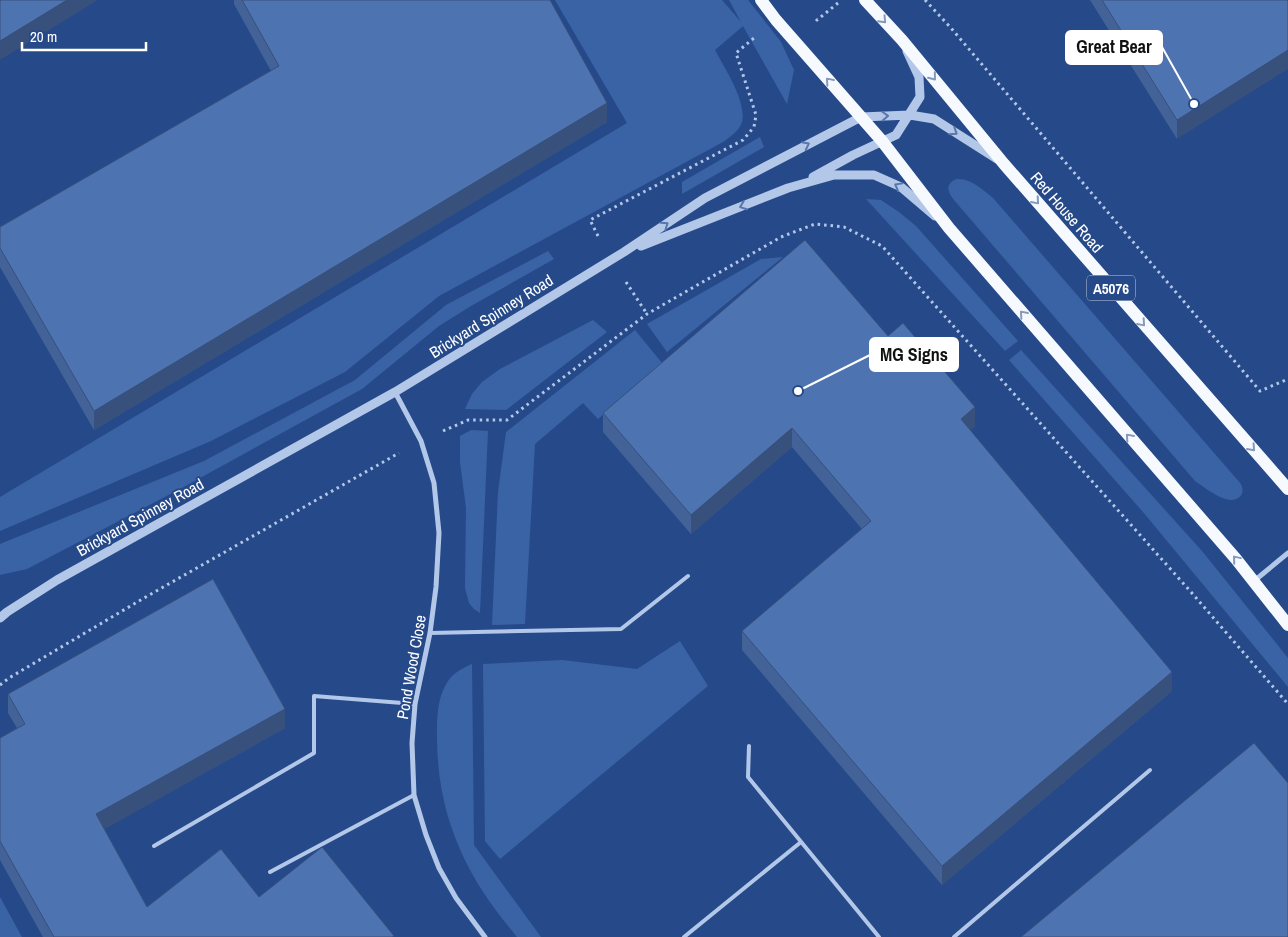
<svg xmlns="http://www.w3.org/2000/svg" width="1288" height="937" font-family="'Archivo Narrow',sans-serif">
<rect width="100%" height="100%" fill="#264a89"/>
<!-- green -->
<path fill="#3a63a6" d="M 555,0 L 722,0 L 741,22 L 729,0 L 748,0 L 781,42 L 794,70 L 787,104 L 743,26 L 715,50 C 724,67 747,102 742,122 C 739,131 730,137 723,142 L 439,296 L 345,372 L 211,441 L 0,531 L 0,497 L 627,123 Z
M 760,137 L 764,147 L 682,194 L 682,182 Z
M 957,179 C 971,178 983,190 993,198 L 1241,484 C 1243,489 1244,495 1238,498 C 1227,506 1204,487 1195,481 L 954,200 C 947,192 945,183 957,179 Z
M 866,199 L 881,200 L 899,212 L 916,226 L 1018,341 L 1005,351 Z
M 548,251 L 554,259 L 471,306 L 439,326 L 362,389 L 180,489 L 27,569 L 0,575 L 0,544 L 204,461 L 355,380 L 446,305 Z
M 783,257 L 667,352 L 647,324 L 761,259 Z
M 593,320 L 607,332 L 506,410 L 465,409 L 472,394 L 482,382 L 500,369 Z
M 635,330 L 662,363 L 598,419 L 583,403 L 535,444 L 525,624 L 492,625 L 498,492 L 506,432 Z
M 1021,350 L 1202,551 L 1288,658 L 1288,687 L 1143,512 L 1009,360 Z
M 471,430 L 488,431 L 480,613 L 474,609 L 469,603 L 465,588 L 466,508 L 460,462 L 460,436 Z
M 680,641 L 708,686 L 500,859 L 485,841 L 483,664 L 562,660 L 637,669 Z
M 472,664 L 474,845 L 541,937 L 517,937 C 499,915 482,893 469,868 C 447,826 437,784 437,736 C 437,717 437,698 448,681 C 453,673 463,668 472,664 Z
M 0,897 L 22,937 L 0,937 Z"/>
<g fill="none" stroke-linecap="round" stroke-linejoin="round">
<!-- path -->
<path stroke="#b3c8e9" stroke-width="3" stroke-dasharray="2.5 4" stroke-linecap="butt" d="M 925,0 L 951,28 L 1260,391 L 1288,379
M 816,19 L 817,20 L 838,3
M 598,236 L 590,220 L 743,140 L 754,127 L 756,115 L 736,53 L 754,38
M 626,282 L 647,314
M 443,431 L 468,420 L 507,420 L 647,314 L 781,237 L 815,224 L 844,227 L 882,246 L 1191,592 L 1288,704
M 0,685 L 9,678 L 144,598 L 399,453"/>
<!-- service -->
<path stroke="#b3c8e9" stroke-width="4" d="M 430,633 L 621,629 L 688,576
M 749,746 L 748,777 L 879,937
M 154,846 L 314,753 L 314,696 L 415,704
M 270,872 L 414,795
M 684,937 L 801,842
M 954,937 L 1150,770"/>
<!-- minor -->
<path stroke="#b3c8e9" stroke-width="5" d="M 395,392 L 421,441 L 434,483 L 439,533 L 436,587 L 430,633 L 415,704 L 412,743 L 414,795 L 426,835 L 439,868 L 456,898 L 485,937
M 1254,581 L 1288,553"/>
<!-- tertiary -->
<path stroke="#b3c8e9" stroke-width="9" d="M 813,177 L 853,155 L 896,135 L 920,97 L 919,77 L 907,51
M 641,246 L 788,188 L 834,175 L 874,175 L 901,187 L 935,216
M 0,618 L 7,612 L 57,580 L 395,392 L 624,252 L 705,198 L 861,117 L 910,115 L 934,119 L 997,159"/>
<!-- primary -->
<path stroke="#f6f9fe" stroke-width="12" d="M 761,0 L 776,20 L 882,141 L 949,228 L 1236,559 L 1288,625
M 865,0 L 902,40 L 1004,164 L 1288,489"/>
</g>
<!-- wall -->
<path fill="#436398" d="M 234,0 L 550,0 L 607,122 L 94,430 L 0,267 L 0,227 L 271,71 L 234,4 Z
M 1090,0 L 1288,0 L 1177,139 Z
M 888,336 L 975,426 L 970,430 L 1172,691 L 942,885 L 742,650 L 742,631 L 862,529 L 792,447 L 691,534 L 603,432 L 603,413 Z
M 8,694 L 285,728 L 104,829 L 147,907 L 259,897 L 394,937 L 43,937 L 0,860 L 0,738 L 17,728 L 8,713 Z"/>
<!-- shaded-wall -->
<path fill="#37507c" d="M 67,0 L 98,0 L 0,60 L 0,41 Z
M 1288,50 L 1288,69 L 1177,139 L 1177,120 Z
M 607,103 L 607,122 L 94,430 L 94,411 Z
M 975,407 L 975,426 L 961,438 L 961,419 Z
M 792,428 L 792,447 L 691,534 L 691,515 Z
M 1172,672 L 1172,691 L 942,885 L 942,866 Z
M 285,709 L 285,728 L 96,834 L 96,814 Z"/>
<!-- building -->
<path fill="#4e73b1" stroke="#37507c" d="M 0,0 L 67,0 L 0,41 Z
M 242,0 L 550,0 L 607,103 L 94,411 L 0,248 L 0,227 L 279,66 Z
M 1102,0 L 1288,0 L 1288,50 L 1177,120 Z
M 805,240 L 888,336 L 903,323 L 975,407 L 961,419 L 1172,672 L 942,866 L 742,631 L 871,521 L 792,428 L 691,515 L 603,413 Z
M 213,579 L 285,709 L 96,814 L 147,907 L 221,849 L 259,897 L 322,847 L 394,936 L 392,937 L 54,937 L 0,841 L 0,738 L 25,724 L 8,694 Z
M 1254,743 L 1288,783 L 1288,937 L 1021,937 Z"/>
<!-- one-way arrows -->
<defs><path id="oneway-chevron" d="M-2-3.5L2.5 0L-2 3.5" fill="none" stroke-width="1.6" stroke-linecap="round" stroke-linejoin="round" transform="scale(1.25)"/></defs>
<g stroke="#8499be">
<use href="#oneway-chevron" transform="translate(883 20) rotate(47)"/>
<use href="#oneway-chevron" transform="translate(933 77) rotate(51)"/>
<use href="#oneway-chevron" transform="translate(829 81) rotate(-131)"/>
<use href="#oneway-chevron" transform="translate(1036 201) rotate(49)"/>
<use href="#oneway-chevron" transform="translate(1023 314) rotate(-131)"/>
<use href="#oneway-chevron" transform="translate(1142 323) rotate(49)"/>
<use href="#oneway-chevron" transform="translate(1129 437) rotate(-131)"/>
<use href="#oneway-chevron" transform="translate(1252 448) rotate(48)"/>
<use href="#oneway-chevron" transform="translate(1236 559) rotate(-130)"/>
</g>
<g stroke="#5776ab">
<use href="#oneway-chevron" transform="translate(885 116) rotate(-3)"/>
<use href="#oneway-chevron" transform="translate(954 132) rotate(33)"/>
<use href="#oneway-chevron" transform="translate(806 145) rotate(-27)"/>
<use href="#oneway-chevron" transform="translate(898 186) rotate(-151)"/>
<use href="#oneway-chevron" transform="translate(743 206) rotate(159)"/>
<use href="#oneway-chevron" transform="translate(665 225) rotate(-34)"/>
</g>
<g text-anchor="middle" dominant-baseline="central" stroke-width="4" stroke-linejoin="round" paint-order="stroke">
<!-- shield labels -->
<rect fill="#264a89" stroke="#bec9dc" stroke-width="1" x="1087" y="275.5" width="48" height="25" rx="4"/>
<g font-size="15" font-weight="bold" fill="#fff">
<text x="1111" y="288">A5076</text>
</g>
<!-- street labels -->
<g font-size="16" fill="#fff" stroke="#264a89">
<text transform="translate(1067 212) rotate(49)">Red House Road</text>
<text transform="translate(491 316) rotate(-32)">Brickyard Spinney Road</text>
<text transform="translate(140 517) rotate(-29)">Brickyard Spinney Road</text>
<text transform="translate(411 667) rotate(-80)">Pond Wood Close</text>
</g>
</g>
<!-- callouts -->
<path fill="none" stroke="#fff" stroke-width="2" d="M1194 104L1162 47M798 391L870 355"/>
<g fill="#fff" stroke="#264a89" stroke-width="2">
<circle cx="1194" cy="104" r="5"/>
<circle cx="798" cy="391" r="5"/>
</g>
<g fill="#fff" stroke="#fff" stroke-width="2">
<rect x="1066" y="31" width="96" height="33" rx="5"/>
<rect x="870" y="338" width="88" height="33" rx="5"/>
</g>
<g font-size="18" text-anchor="middle" font-weight="bold" fill="#111">
<text x="1114" y="53">Great Bear</text>
<text x="914" y="361">MG Signs</text>
</g>
<!-- scale -->
<path d="M22 42v8h124v-8" fill="none" stroke="#ffffff" stroke-width="2.5"/>
<text x="30" y="42" font-size="15" fill="#ffffff" stroke="#264a89" stroke-width="4" paint-order="stroke">20 m</text>
</svg>
